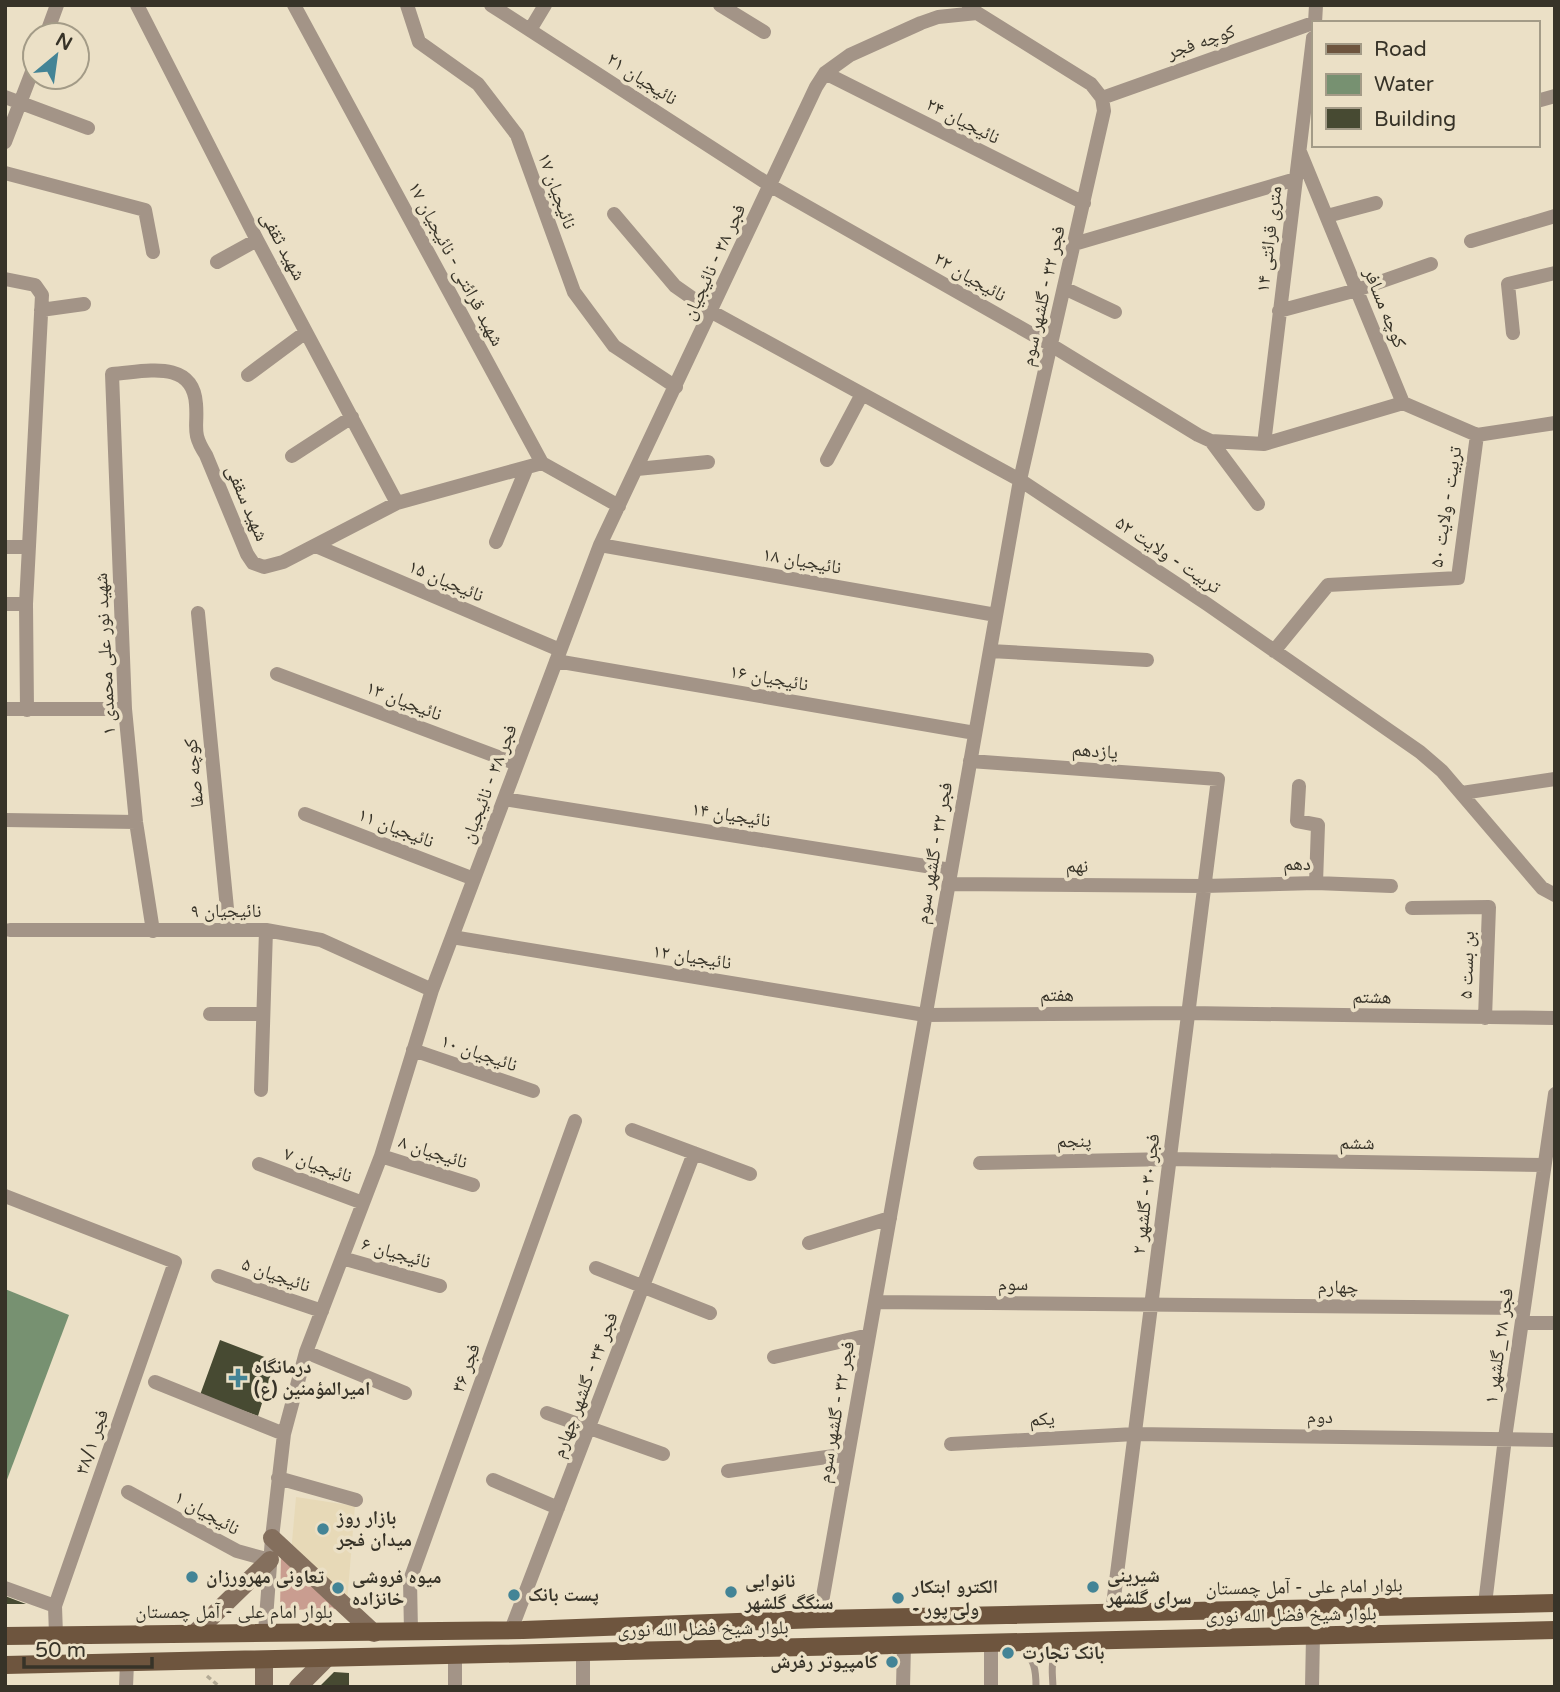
<svg xmlns="http://www.w3.org/2000/svg" width="1560" height="1692" font-family="'Varela Round','Noto Naskh Arabic',sans-serif">
<rect width="100%" height="100%" fill="#ebe0c6"/>
<!-- built -->
<path fill="#e7d9b7" d="M 296,1497 L 355,1506 L 347,1603 L 291,1553 Z"/>
<!-- forest -->
<path fill="#c99d90" d="M 281,1555 L 338,1609 L 280,1610 Z"/>
<!-- water -->
<path fill="#779171" d="M 5,1289 L 69,1315 L 5,1485 Z"/>
<!-- building -->
<path fill="#474a32" d="M 220,1340 L 275,1361 L 258,1416 L 200,1395 Z
M 5,1596 L 26,1604 L 5,1604 Z
M 334,1672 L 349,1673 L 349,1687 L 319,1687 Z"/>
<g fill="none" stroke-linecap="round" stroke-linejoin="round">
<!-- path -->
<path stroke="#b3aa95" stroke-width="3.5" stroke-dasharray="5 3.5" stroke-linecap="butt" d="M 207,1676 L 220,1687"/>
<!-- service -->
<path stroke="#a39487" stroke-width="7" d="M 1021,1643 C 1033,1662 1036,1664 1036,1687
M 1053,1687 C 1052,1663 1049,1662 1065,1643"/>
<!-- minor -->
<path stroke="#a39487" stroke-width="14" d="M 137,5 L 257,240 L 397,503
M 294,5 L 542,463 L 619,506
M 407,5 L 419,42 L 478,84 L 517,135 L 574,292 L 614,346 L 676,387
M 491,5 L 771,186 L 1051,345 L 1198,435 L 1211,441 L 1264,444 L 1403,403
M 720,5 L 764,32
M 1315,23 L 1316,5
M 530,30 L 545,5
M 46,35 L 57,5
M 825,73 L 1084,203
M 5,97 L 88,128
M 1102,98 L 1313,23
M 1537,101 L 1555,96
M 5,142 L 35,64
M 1300,152 L 1403,403 L 1477,435
M 5,173 L 145,210 L 153,252
M 614,214 L 675,286 L 712,312 L 1020,480 L 1207,604 L 1420,752 L 1442,771 L 1542,888 L 1555,895
M 1327,216 L 1376,203
M 1471,241 L 1555,216
M 1074,244 L 1296,179
M 217,262 L 257,240
M 5,279 L 35,285 L 42,295 L 26,604 L 27,710
M 1064,288 L 1115,312
M 41,310 L 84,304
M 1279,311 L 1357,290 L 1431,264
M 1513,333 L 1508,284 L 1555,273
M 248,375 L 306,332
M 1211,441 L 1258,504
M 1264,444 L 1313,38
M 292,456 L 352,417
M 827,460 L 862,394
M 637,469 L 708,462
M 496,542 L 527,467
M 600,545 L 996,615
M 316,546 L 560,650
M 5,547 L 29,547
M 5,604 L 26,604
M 198,613 L 229,929
M 990,651 L 1147,660
M 1274,651 L 1328,585 L 1458,578 L 1477,435 L 1555,423
M 556,661 L 975,733
M 277,674 L 517,764
M 5,709 L 125,709
M 970,761 L 1218,779 L 1112,1613
M 1299,786 L 1297,821 L 1318,825 L 1316,883
M 1462,793 L 1555,779
M 504,799 L 951,870
M 305,814 L 474,879
M 5,820 L 136,822
M 949,884 L 1204,886 L 1316,883 L 1391,886
M 1412,908 L 1489,907 L 1485,1018
M 10,930 L 266,930 L 321,940 L 432,990
M 153,931 L 136,822 L 125,709 L 112,374 C 144,372 193,358 196,404 C 198,428 191,432 206,455 L 247,554 L 253,563 L 264,567 L 283,562 L 397,503 L 542,463
M 452,937 L 925,1015 L 1188,1013 L 1555,1018
M 210,1014 L 263,1014
M 413,1050 L 533,1091
M 261,1090 L 266,930
M 632,1130 L 750,1174
M 381,1156 L 473,1185
M 980,1163 L 1170,1159 L 1544,1165
M 259,1164 L 363,1203
M 5,1196 L 175,1262 L 55,1606 L 56,1635
M 809,1243 L 890,1218
M 342,1258 L 440,1286
M 596,1268 L 710,1313
M 218,1276 L 322,1311
M 875,1302 L 1524,1308
M 1522,1323 L 1555,1323
M 306,1352 L 405,1393
M 774,1357 L 869,1335
M 155,1382 L 284,1434
M 547,1413 L 663,1454
M 951,1444 L 1135,1434 L 1555,1440
M 728,1471 L 848,1454
M 278,1478 L 356,1500
M 493,1480 L 558,1508
M 128,1492 L 237,1551 L 270,1560
M 5,1588 L 55,1606
M 1485,1604 L 1505,1438 L 1555,1094
M 819,1619 L 1020,480 L 1104,111 L 1102,98 L 1091,84 L 969,8
M 511,1630 L 694,1153
M 265,1632 L 272,1538 L 284,1434 L 306,1352 L 381,1156 L 432,990 L 600,545 L 816,87 L 825,73 L 850,55 L 921,23 L 938,17 L 977,13
M 411,1632 L 410,1580 L 575,1121
M 455,1656 L 455,1687
M 126,1687 L 127,1663
M 583,1687 L 583,1653
M 903,1687 L 904,1645
M 991,1687 L 991,1643
M 1312,1687 L 1313,1636"/>
<!-- secondary -->
<path stroke="#846f5d" stroke-width="18" d="M 272,1538 L 374,1633
M 195,1633 L 270,1560
M 264,1687 L 264,1660
M 298,1687 L 326,1659"/>
<!-- primary -->
<path stroke="#6e553e" stroke-width="18" d="M 5,1636 L 523,1630 L 819,1619 L 1555,1603
M 5,1665 L 1555,1630"/>
</g>
<!-- markers -->
<g fill="#438496" stroke="#ebe0c6" stroke-width="2.5">
<path d="M234.5 1367.5h7v7h7v7h-7v7h-7v-7h-7v-7h7z"/>
<circle cx="323" cy="1529" r="7"/>
<circle cx="192" cy="1577" r="7"/>
<circle cx="1093" cy="1587" r="7"/>
<circle cx="338" cy="1588" r="7"/>
<circle cx="731" cy="1592" r="7"/>
<circle cx="514" cy="1595" r="7"/>
<circle cx="898" cy="1598" r="7"/>
<circle cx="1008" cy="1653" r="7"/>
<circle cx="892" cy="1662" r="7"/>
</g>
<g text-anchor="middle" dominant-baseline="central" stroke-width="7" stroke-linejoin="round" paint-order="stroke">
<!-- street labels -->
<g font-size="19" fill="#373328" stroke="#ebe0c6">
<text transform="translate(1201 42) rotate(-19)">کوچه فجر</text>
<text transform="translate(642 79) rotate(33)">نائیجیان ۲۱</text>
<text transform="translate(963 121) rotate(27)">نائیجیان ۲۴</text>
<text transform="translate(557 191) rotate(70)">نائیجیان ۱۷</text>
<text transform="translate(1269 239) rotate(-83)">۱۴ متری قرائتی</text>
<text transform="translate(283 246) rotate(62)">شهید ثقفی</text>
<text transform="translate(714 262) rotate(-65)">فجر ۳۸ - نائیجیان</text>
<text transform="translate(456 264) rotate(62)">شهید قرائتی - نائیجیان ۱۷</text>
<text transform="translate(970 277) rotate(30)">نائیجیان ۲۲</text>
<text transform="translate(1043 296) rotate(-77)">فجر ۳۲ - گلشهر سوم</text>
<text transform="translate(1385 308) rotate(68)">کوچه مسافر</text>
<text transform="translate(247 503) rotate(67)">شهید سقفی</text>
<text transform="translate(1446 507) rotate(-81)">تربیت - ولایت ۵۰</text>
<text transform="translate(1168 555) rotate(34)">تربیت - ولایت ۵۲</text>
<text transform="translate(802 561) rotate(10)">نائیجیان ۱۸</text>
<text transform="translate(446 581) rotate(23)">نائیجیان ۱۵</text>
<text transform="translate(105 654) rotate(-93)">شهید نور علی محمدی ۱</text>
<text transform="translate(769 678) rotate(10)">نائیجیان ۱۶</text>
<text transform="translate(404 701) rotate(21)">نائیجیان ۱۳</text>
<text transform="translate(1095 751) rotate(4)">یازدهم</text>
<text transform="translate(194 773) rotate(-96)">کوچه صفا</text>
<text transform="translate(489 784) rotate(-69)">فجر ۳۸ - نائیجیان</text>
<text transform="translate(731 815) rotate(9)">نائیجیان ۱۴</text>
<text transform="translate(396 828) rotate(21)">نائیجیان ۱۱</text>
<text transform="translate(934 853) rotate(-80)">فجر ۳۲ - گلشهر سوم</text>
<text transform="translate(1297 864) rotate(-1)">دهم</text>
<text transform="translate(1077 866) rotate(1)">نهم</text>
<text x="226" y="911">نائیجیان ۹</text>
<text transform="translate(692 957) rotate(9)">نائیجیان ۱۲</text>
<text transform="translate(1467 965) rotate(-88)">بن بست ۵</text>
<text x="1057" y="995">هفتم</text>
<text transform="translate(1372 997) rotate(1)">هشتم</text>
<text transform="translate(479 1053) rotate(19)">نائیجیان ۱۰</text>
<text transform="translate(1074 1141) rotate(-1)">پنجم</text>
<text transform="translate(1357 1143) rotate(1)">ششم</text>
<text transform="translate(433 1152) rotate(18)">نائیجیان ۸</text>
<text transform="translate(318 1165) rotate(20)">نائیجیان ۷</text>
<text transform="translate(1146 1194) rotate(-83)">فجر ۳۰ - گلشهر ۲</text>
<text transform="translate(396 1253) rotate(16)">نائیجیان ۶</text>
<text transform="translate(276 1275) rotate(19)">نائیجیان ۵</text>
<text x="1013" y="1284">سوم</text>
<text transform="translate(1338 1287) rotate(1)">چهارم</text>
<text transform="translate(1499 1346) rotate(-82)">فجر ۲۸_گلشهر ۱</text>
<text transform="translate(466 1368) rotate(-70)">فجر ۳۶</text>
<text transform="translate(585 1385) rotate(-69)">فجر ۳۴ - گلشهر چهارم</text>
<text transform="translate(836 1412) rotate(-80)">فجر ۳۲ - گلشهر سوم</text>
<text transform="translate(1320 1417) rotate(1)">دوم</text>
<text transform="translate(1042 1419) rotate(-3)">یکم</text>
<text transform="translate(92 1442) rotate(-71)">فجر ۳۸/۱</text>
<text transform="translate(207 1513) rotate(29)">نائیجیان ۱</text>
<text transform="translate(1304 1587) rotate(-1)">بلوار امام علی - آمل چمستان</text>
<text x="234" y="1612">بلوار امام علی - آمل چمستان</text>
<text transform="translate(1291 1615) rotate(-1)">بلوار شیخ فضل الله نوری</text>
<text transform="translate(703 1629) rotate(-1)">بلوار شیخ فضل الله نوری</text>
</g>
<!-- poi labels -->
<g font-size="19" font-weight="bold" fill="#373328" stroke="#ebe0c6" text-anchor="start">
<text x="254" y="1367">درمانگاه<tspan x="254" dy="22">امیرالمؤمنین (ع)</tspan></text>
<text x="337" y="1518">بازار روز<tspan x="337" dy="22">میدان فجر</tspan></text>
<text x="1107" y="1576">شیرینی<tspan x="1107" dy="22">سرای گلشهر</tspan></text>
<text x="206" y="1577">تعاونی مهرورزان</text>
<text x="352" y="1577">میوه فروشی<tspan x="352" dy="22">خانزاده</tspan></text>
<text x="745" y="1581">نانوایی<tspan x="745" dy="22">سنگگ گلشهر</tspan></text>
<text x="912" y="1587">الکترو ابتکار<tspan x="912" dy="22">- ولی پور</tspan></text>
<text x="528" y="1595">پست بانک</text>
<text x="1022" y="1653">بانک تجارت</text>
<text x="878" y="1662" text-anchor="end">کامپیوتر رفرش</text>
</g>
</g>
<!-- border -->
<rect width="1560" height="1692" fill="none" stroke="#373328" stroke-width="14"/>
<!-- legend -->
<rect x="1312" y="21" width="228" height="126" fill="#ebe0c6" stroke="#a39b87" stroke-width="2"/>
<rect x="1326" y="44" width="35" height="10" fill="#6e553e" stroke="#a39b87" stroke-width="2"/>
<text x="1374" y="56" font-size="21" fill="#373328">Road</text>
<rect x="1326" y="74" width="35" height="21" fill="#779171" stroke="#a39b87" stroke-width="2"/>
<text x="1374" y="91" font-size="21" fill="#373328">Water</text>
<rect x="1326" y="108" width="35" height="21" fill="#474a32" stroke="#a39b87" stroke-width="2"/>
<text x="1374" y="126" font-size="21" fill="#373328">Building</text>
<!-- north arrow -->
<g transform="translate(56 56) rotate(29)"><circle r="33" fill="#ebe0c6" stroke="#a39b87" stroke-width="2"/>
<path d="M0-5L12 26L0 18L-12 26Z" fill="#438496"/>
<text y="-10" font-size="19" font-weight="bold" text-anchor="middle" fill="#373328">N</text>
</g>
<!-- scale -->
<path d="M24 1657v10h128v-10" fill="none" stroke="#373328" stroke-width="3.5"/>
<text x="35" y="1657" font-size="21" fill="#373328" stroke="#ebe0c6" stroke-width="5" paint-order="stroke">50 m</text>
</svg>
